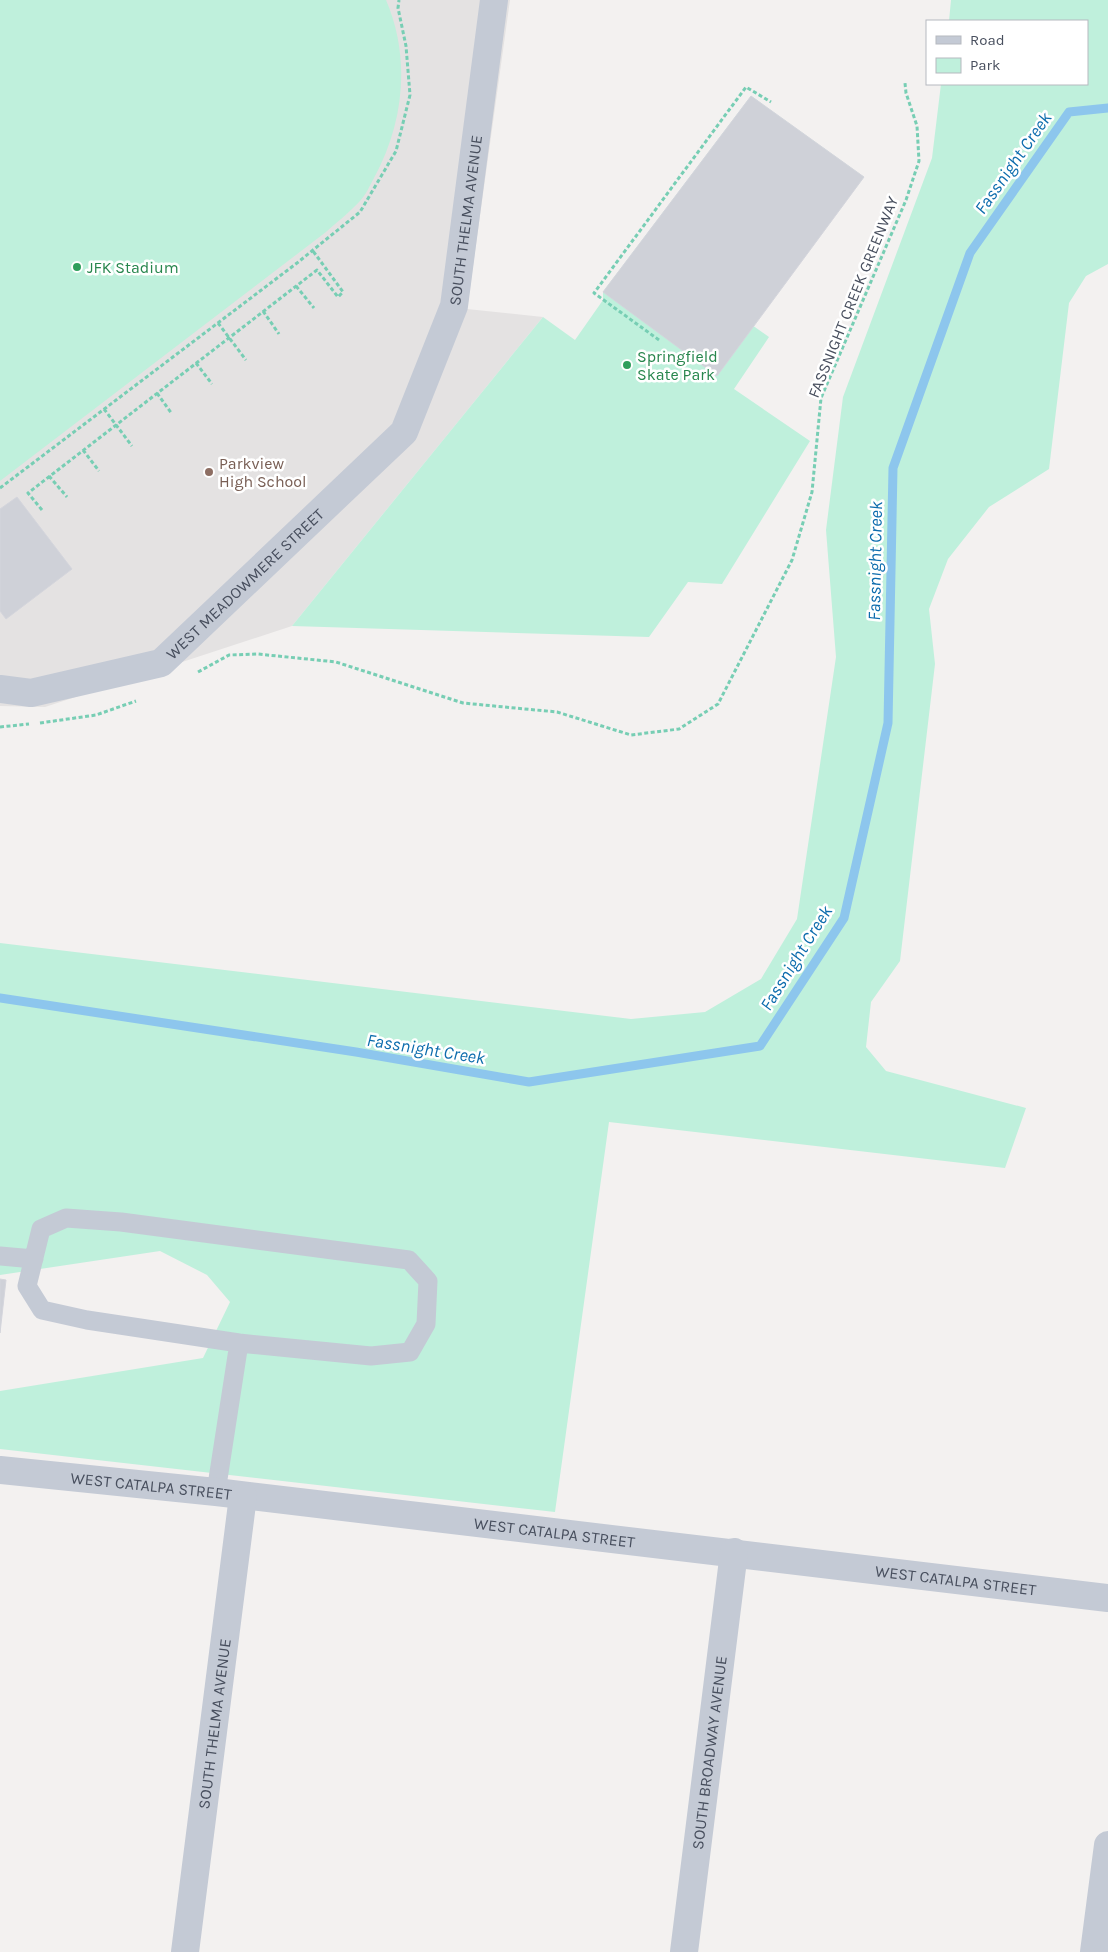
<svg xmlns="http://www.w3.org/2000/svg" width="1108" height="1952" font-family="Karla,sans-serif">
<rect width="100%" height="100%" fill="#f3f1f0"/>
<!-- education -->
<path fill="#e4e2e2" d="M 0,0 L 510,0 L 467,309 L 543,317 L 292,626 L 45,707 L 0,706 Z"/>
<!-- green -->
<path fill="#bff0dc" d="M 0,0 L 386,0 C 411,58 404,123 374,178 C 370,185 366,195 360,201 C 350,212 337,222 326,232 L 0,481 Z
M 951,0 L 1108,0 L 1108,264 L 1086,276 L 1069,303 L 1049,469 L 989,507 L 948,559 L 929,609 L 935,664 L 900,961 L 871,1002 L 866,1047 L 886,1071 L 1026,1108 L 1005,1168 L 609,1122 L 555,1512 L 0,1449 L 0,1391 L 203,1358 L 230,1302 L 207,1275 L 160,1251 L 0,1275 L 0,943 L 631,1019 L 705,1012 L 761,979 L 797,919 L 836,657 L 826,530 L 843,397 L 932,158 L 941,84 L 1087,84 L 1087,21 L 949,21 Z
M 751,96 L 864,177 L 752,325 L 769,337 L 734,389 L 810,441 L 722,584 L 688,582 L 649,637 L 292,626 L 543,317 L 575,340 L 603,300 L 603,292 Z"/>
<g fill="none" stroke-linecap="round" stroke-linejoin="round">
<!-- stream -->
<path stroke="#8dc6ed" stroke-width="9" d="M 0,998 L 356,1052 L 529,1082 L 760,1046 L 844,918 L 888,723 L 893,468 L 970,253 L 1069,112 L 1108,108"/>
</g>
<!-- building -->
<path fill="#cfd1d8" stroke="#d4d5dc" d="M 751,96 L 864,177 L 717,376 L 603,292 Z
M 17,497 L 72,569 L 6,619 L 0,611 L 0,509 Z
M 0,1279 L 6,1280 L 0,1333 Z"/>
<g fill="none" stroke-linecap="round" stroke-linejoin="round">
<!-- path -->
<path stroke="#77ceb4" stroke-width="3" stroke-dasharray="4 2.5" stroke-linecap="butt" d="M 296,286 L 314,308
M 263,311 L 279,334
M 218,323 L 246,360
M 659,340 L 594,293 L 746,87 L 771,102
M 196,363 L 212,384
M 157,393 L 172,414
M 104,409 L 132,446
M 83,450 L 99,471
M 49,476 L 67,497
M 0,488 L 297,263 L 360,212 L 396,151 L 410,95 L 406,46 L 398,8 L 399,0
M 42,510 L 28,493 L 317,270 L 338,297 L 343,292 L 313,251
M 198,672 L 229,655 L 258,654 L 336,662 L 463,703 L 557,712 L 631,735 L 679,729 L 718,704 L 792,560 L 812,492 L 821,398 L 906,200 L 919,161 L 917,126 L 906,93 L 905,83
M 40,723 L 96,715 L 136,701
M 0,727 L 29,724"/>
<!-- service -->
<path stroke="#c4cad5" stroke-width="19" d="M 0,1256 L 34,1259
M 216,1492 L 239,1343 L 371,1356 L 410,1352 L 426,1324 L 428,1281 L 409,1260 L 121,1222 L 66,1218 L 41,1229 L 27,1286 L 42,1310 L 87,1320 L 239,1343"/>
<!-- minor -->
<g stroke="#c4cad5" stroke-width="28">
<path id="s1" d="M 0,689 L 31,693 L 161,663 L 404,432 L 454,306 L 494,0"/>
<path id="s2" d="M 0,1470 L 216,1492 L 1108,1598"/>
<path id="s3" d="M 185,1952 L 243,1496"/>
<path id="s4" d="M 684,1952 L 734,1552"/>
<path d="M 1094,1952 L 1108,1845"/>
</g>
</g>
<!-- markers -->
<g fill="#2e9e5b" stroke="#fff" stroke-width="2">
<circle cx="77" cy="267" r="5"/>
<circle cx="627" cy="365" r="5"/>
</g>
<circle fill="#8d6e63" stroke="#fff" stroke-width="2" cx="209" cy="472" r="5"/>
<g text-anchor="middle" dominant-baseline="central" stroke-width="5" stroke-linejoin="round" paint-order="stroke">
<!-- street labels -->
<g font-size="16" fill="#484f5e" stroke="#fff">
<text stroke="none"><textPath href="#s1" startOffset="722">SOUTH THELMA AVENUE</textPath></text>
<text transform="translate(853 297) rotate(-68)">FASSNIGHT CREEK GREENWAY</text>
<text stroke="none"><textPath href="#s1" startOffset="280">WEST MEADOWMERE STREET</textPath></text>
<text stroke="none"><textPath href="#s2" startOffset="152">WEST CATALPA STREET</textPath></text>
<text stroke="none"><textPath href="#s2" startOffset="558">WEST CATALPA STREET</textPath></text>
<text stroke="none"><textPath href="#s2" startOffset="962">WEST CATALPA STREET</textPath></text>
<text stroke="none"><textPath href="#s3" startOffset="230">SOUTH THELMA AVENUE</textPath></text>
<text stroke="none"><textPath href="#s4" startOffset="201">SOUTH BROADWAY AVENUE</textPath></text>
</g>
<!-- leisure labels -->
<g font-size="16" fill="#27864d" stroke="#fff" text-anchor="start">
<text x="87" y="267">JFK Stadium</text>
<text x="637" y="356">Springfield<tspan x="637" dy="18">Skate Park</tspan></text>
</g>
<!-- education labels -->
<g font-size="16" fill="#785e54" stroke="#fff" text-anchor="start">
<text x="219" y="463">Parkview<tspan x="219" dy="18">High School</tspan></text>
</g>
<!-- water labels -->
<g font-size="18" font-style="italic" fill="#0c6cad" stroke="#fff">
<text transform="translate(1013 163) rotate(-55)">Fassnight Creek</text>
<text transform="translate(875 561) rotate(-89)">Fassnight Creek</text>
<text transform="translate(796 958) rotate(-58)">Fassnight Creek</text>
<text transform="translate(426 1049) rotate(9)">Fassnight Creek</text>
</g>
</g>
<!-- legend -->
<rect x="926" y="20" width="162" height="65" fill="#ffffff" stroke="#b6b9bf"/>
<rect x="936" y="36" width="25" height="8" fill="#c4cad5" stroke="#b6b9bf"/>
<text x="970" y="45" font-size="15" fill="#484f5e">Road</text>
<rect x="936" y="58" width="25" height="15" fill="#bff0dc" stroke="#b6b9bf"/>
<text x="970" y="70" font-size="15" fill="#484f5e">Park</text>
</svg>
